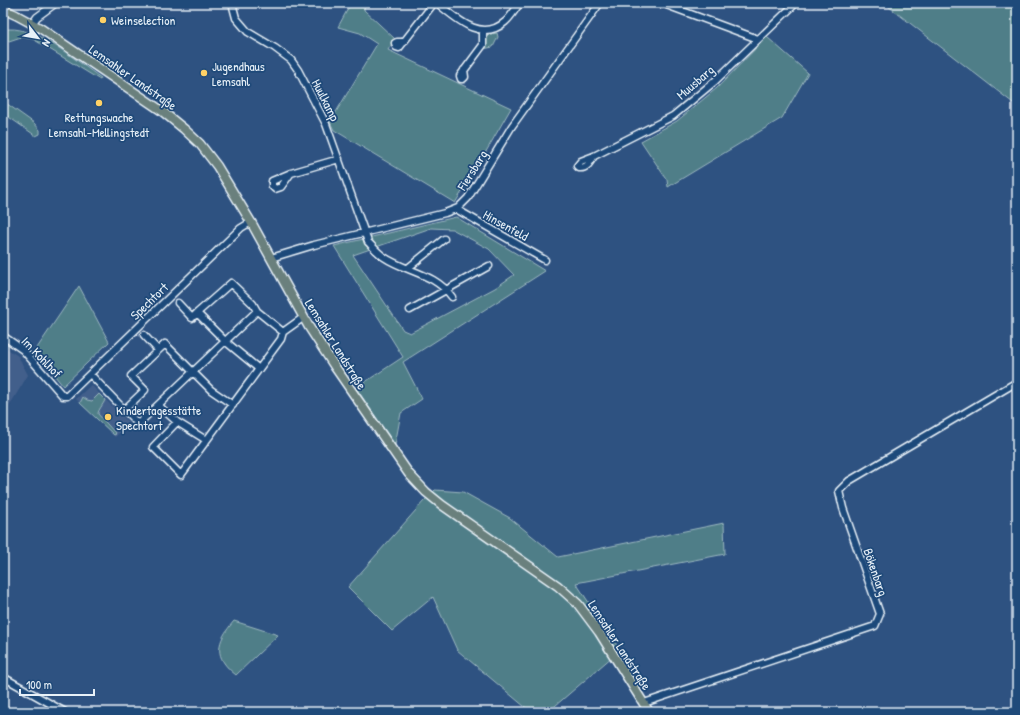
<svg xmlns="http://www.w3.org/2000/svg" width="1020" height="715" font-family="'Patrick Hand',sans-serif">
<rect width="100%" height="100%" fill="#2e5281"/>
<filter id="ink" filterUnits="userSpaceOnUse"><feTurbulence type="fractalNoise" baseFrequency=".025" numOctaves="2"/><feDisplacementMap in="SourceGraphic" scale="8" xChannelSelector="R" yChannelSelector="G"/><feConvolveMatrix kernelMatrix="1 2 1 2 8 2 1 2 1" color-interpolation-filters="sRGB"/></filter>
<g filter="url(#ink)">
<!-- built -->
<path fill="#435f8b" d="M 3,346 L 18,356 L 28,375 L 3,416 Z
M 91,385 L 129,423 L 115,437 L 76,399 Z"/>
<!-- green -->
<path fill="#507e88" stroke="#9cb8c0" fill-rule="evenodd" d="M 351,3 L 365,3 L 364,10 L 395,39 L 388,50 L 511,108 L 476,169 L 455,203 L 334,130 L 330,122 L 377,44 L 360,33 L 338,27 Z
M 884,3 L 1017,3 L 1017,106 Z
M 3,30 C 32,22 78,62 101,78 L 100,80 L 33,39 L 21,37 L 3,43 Z
M 497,33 L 498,37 L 493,47 L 483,49 L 486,35 Z
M 767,37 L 808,73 L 782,118 L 668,187 L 667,180 L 641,141 L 677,121 L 717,88 Z
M 3,101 L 34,123 L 40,130 L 40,134 L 36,136 L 3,113 Z
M 456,217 L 545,271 L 403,362 L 422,399 L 401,413 L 395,445 L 356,388 L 403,357 L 334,246 ZM 431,228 L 452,229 L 489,249 L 514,275 L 495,288 L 410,333 L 403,330 L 353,255 Z
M 79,286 L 109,342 L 63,386 L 35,351 Z
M 99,394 L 105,400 C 103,405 98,410 98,414 L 116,434 L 114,435 L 80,403 L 83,397 L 87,400 L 92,401 Z
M 435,490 L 463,492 L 510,518 L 558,557 L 724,523 L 725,554 L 576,583 L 620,650 L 548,712 L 531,712 L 457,650 L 433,597 L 392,631 L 348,587 L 424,501 Z
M 234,621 L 278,635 L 236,675 C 213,657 216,642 234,621 Z"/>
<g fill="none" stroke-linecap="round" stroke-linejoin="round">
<defs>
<path id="minor" d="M 232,3 L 236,18 L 248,32 L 275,48 L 291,60 L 298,70 L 326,124 L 368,242 C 373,247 378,253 384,257 C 406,272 435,273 452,297
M 437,3 C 456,18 481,43 505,22 C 511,17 515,9 520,3
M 661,3 L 758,39
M 32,24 L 37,17 L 56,3
M 404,42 L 397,42 L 395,43 L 396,47 L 399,48 L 434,3
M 464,70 L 465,77 L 463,79 L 461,79 L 460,76 L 483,45 L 483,30
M 594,156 C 590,162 587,169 579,168 L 577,166 L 581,161 L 594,156 L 673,116 L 714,82 L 796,3
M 291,173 L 281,187 L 275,189 L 272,186 L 272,181 L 291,173 L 339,159
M 456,209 L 545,260
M 271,258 L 314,245 L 445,213 L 458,208 L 468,198 L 512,126 L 600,3
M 408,268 L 444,239
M 178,303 L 192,318 L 197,313
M 410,310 L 489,266
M 257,311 L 253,304 L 231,283 L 197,313 L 225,341 L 259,369
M 144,335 L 158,350
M 3,336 L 23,350 L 63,396 L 67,396 L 241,228 L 251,222
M 90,374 L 138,424 L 257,311 L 283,332 L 304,317
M 158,405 L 177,422
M 124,410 L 145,390 L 131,376 L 165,344 L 211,390 L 233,405
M 206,440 L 177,422 L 153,447 L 181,475 L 281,339 L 283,332
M 3,677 L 65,712
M 644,703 L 875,626 L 880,614 L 843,508 L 839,491 L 849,481 L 1017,382"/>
<path id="major" d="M 3,9 L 16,15 L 40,28 L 162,111 L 184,129 L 200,144 L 217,166 L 251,222 L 309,327 L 335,367 L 409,474 L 426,492 L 442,505 L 558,586 L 578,604 L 599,632 L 649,712"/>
</defs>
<!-- minor casing -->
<use href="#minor" stroke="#e8f1f8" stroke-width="9"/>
<!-- major casing -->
<use href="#major" stroke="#e8f1f8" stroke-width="11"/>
<!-- minor -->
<use href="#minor" stroke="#1f4a7a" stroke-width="6"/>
<!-- major -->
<use href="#major" stroke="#6a807d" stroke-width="8"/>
</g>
</g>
<!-- markers -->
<g fill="#ffd166" stroke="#1f4a7a" stroke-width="1.5">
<circle cx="103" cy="20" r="4"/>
<circle cx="204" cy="73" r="4"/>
<circle cx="99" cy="103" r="4"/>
<circle cx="108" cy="417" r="4"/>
</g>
<g text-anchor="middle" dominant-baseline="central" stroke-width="3.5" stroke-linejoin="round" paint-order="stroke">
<!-- poi labels -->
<g font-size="13" fill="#e8f1f8" stroke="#1f4a7a" text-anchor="start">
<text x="111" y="20">Weinselection</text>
<text x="212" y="66">Jugendhaus<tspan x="212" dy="15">Lemsahl</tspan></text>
<text x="99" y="117" text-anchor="middle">Rettungswache<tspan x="99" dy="15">Lemsahl-Mellingstedt</tspan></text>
<text x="116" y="410">Kindertagesstätte<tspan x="116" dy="15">Spechtort</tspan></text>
</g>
<!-- street labels -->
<g font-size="13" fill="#e8f1f8" stroke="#1f4a7a">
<text transform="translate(133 77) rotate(35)">Lemsahler Landstraße</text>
<text transform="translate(695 82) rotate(-41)">Muusbarg</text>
<text transform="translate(326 100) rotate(63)">Huulkamp</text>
<text transform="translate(472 170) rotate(-58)">Fiersbarg</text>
<text transform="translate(506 225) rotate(29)">Hinsenfeld</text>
<text transform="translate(149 301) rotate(-44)">Spechtort</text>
<text transform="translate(336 344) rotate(58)">Lemsahler Landstraße</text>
<text transform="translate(42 357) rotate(46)">Im Kohlhof</text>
<text transform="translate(876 572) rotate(71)">Bökenbarg</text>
<text transform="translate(620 645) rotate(57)">Lemsahler Landstraße</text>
</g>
</g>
<!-- margin -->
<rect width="1020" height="715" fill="none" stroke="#1f4a7a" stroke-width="16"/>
<rect x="8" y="8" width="1004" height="699" fill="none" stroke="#e8f1f8" stroke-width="1.5" filter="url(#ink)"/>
<!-- north arrow -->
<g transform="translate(38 38) rotate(121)" stroke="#1f4a7a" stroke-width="3" paint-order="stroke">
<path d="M0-3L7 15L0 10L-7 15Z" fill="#e8f1f8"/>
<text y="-6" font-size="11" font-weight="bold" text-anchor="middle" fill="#e8f1f8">N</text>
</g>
<!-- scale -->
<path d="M20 689v6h74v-6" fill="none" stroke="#e8f1f8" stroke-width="2"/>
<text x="26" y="689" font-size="12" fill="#e8f1f8" stroke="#1f4a7a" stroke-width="3" paint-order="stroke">100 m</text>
</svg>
